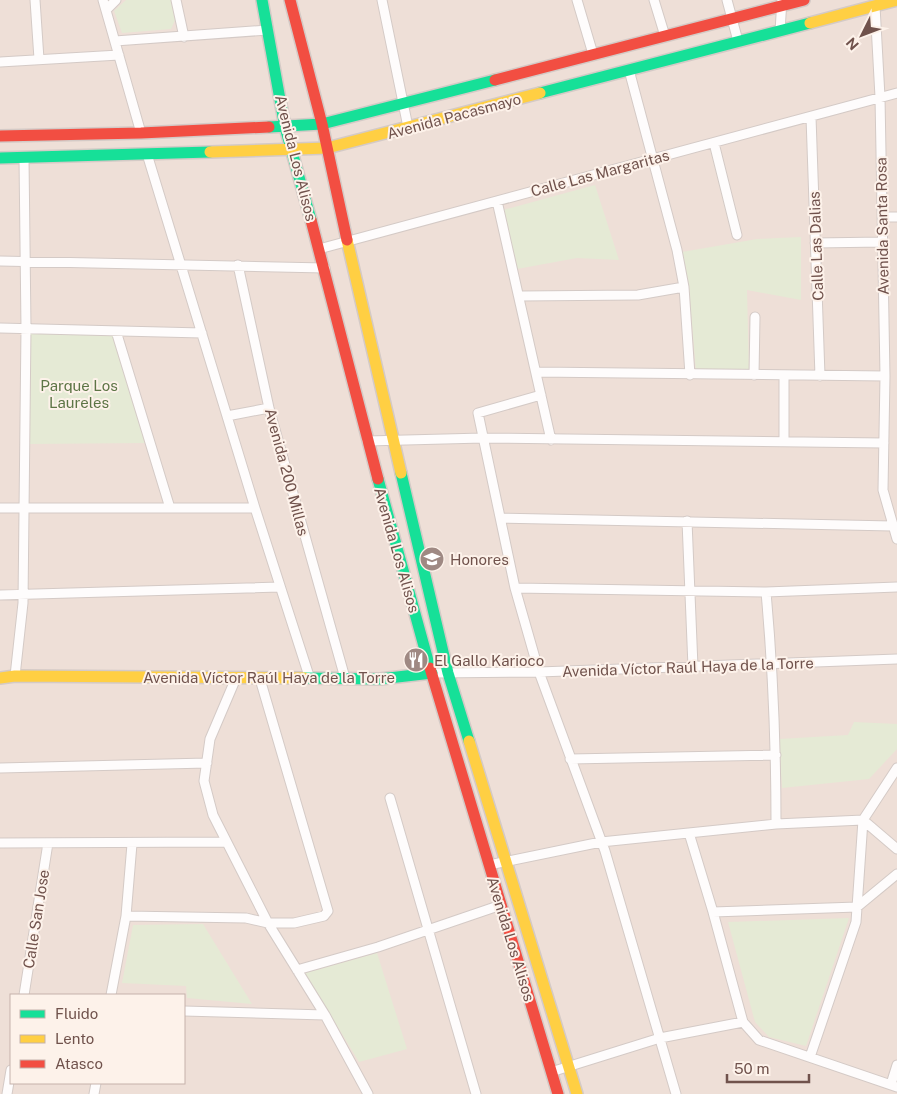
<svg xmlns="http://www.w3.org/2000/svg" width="897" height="1094" font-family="'Public Sans',sans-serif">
<rect width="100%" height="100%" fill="#f5eee9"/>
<!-- residential -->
<path fill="#eedfd7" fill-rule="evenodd" d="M 0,0 L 897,0 L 897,1094 L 0,1094 ZM 11,995 L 184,995 L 184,1083 L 11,1083 Z"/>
<!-- green -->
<path fill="#e5ead5" d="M 126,0 L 171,0 L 175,20 L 171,29 L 122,33 L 114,11 Z
M 595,185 L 619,260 L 577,258 L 517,269 L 503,210 Z
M 801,237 L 801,300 L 747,290 L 749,372 L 696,372 L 689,289 L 682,252 L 757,239 Z
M 30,332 L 113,334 L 145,443 L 28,444 Z
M 854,722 L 897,724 L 897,749 L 869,779 L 782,788 L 779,739 L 848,735 Z
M 849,918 L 806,1046 L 769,1037 L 755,1022 L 728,922 Z
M 203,924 L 252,1004 L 187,998 L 186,986 L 122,983 L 133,925 Z
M 377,953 L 407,1049 L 359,1062 L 305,973 Z"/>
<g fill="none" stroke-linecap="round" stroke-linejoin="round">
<defs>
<path id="street" d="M 35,0 L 39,59
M 103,0 L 141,133
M 176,0 L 184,37
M 382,0 L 408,127
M 577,0 L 593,54
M 654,0 L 665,36
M 727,0 L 738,41
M 875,6 L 880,97 L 885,376 L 883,490 L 897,539
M 106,10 L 116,0
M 780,31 L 782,0
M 115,41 L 268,30
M 0,62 L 119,55
M 629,70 L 677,250 L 684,287 L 690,375
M 811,117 L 820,376
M 714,143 L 737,235
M 147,154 L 255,508 L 310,679
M 497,201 L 551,440
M 882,217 L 897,217
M 815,243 L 883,242
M 319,249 L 897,93
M 0,261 L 325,268
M 238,265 L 269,408 L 345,678
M 520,296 L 638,295 L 684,287
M 0,328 L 202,333
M 116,331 L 170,508
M 536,372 L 885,376
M 754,375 L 755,317
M 784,375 L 784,441
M 541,395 L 478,413 L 515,588 L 539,672 L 605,851 L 676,1094
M 227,416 L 269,408
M 367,441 L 483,438 L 884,443
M 0,508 L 255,508
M 501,518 L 892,526
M 687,521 L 693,667
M 515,588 L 766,592 L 897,587
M 766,592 C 773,670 776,746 776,824
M 0,595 L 280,587
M 432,673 L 539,672 L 897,659
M 15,676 L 23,603 L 26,328 L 24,158
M 236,678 L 210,739 L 204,781 L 213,815 L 268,923 L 325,1015 L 368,1094
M 570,759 L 776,755
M 0,768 L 207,763
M 390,798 L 476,1094
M 689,833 L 713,912 L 743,1022
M 0,843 L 225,842
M 489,865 L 601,842 L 776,824 L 863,820 L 897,849
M 713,912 L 857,907 L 897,874
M 126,916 L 246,918 L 268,923 L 294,923 L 324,916 L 328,911 L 260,679
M 297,970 L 378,947 L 501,905
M 24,995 L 48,843
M 111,995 L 126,916 L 132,844
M 184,1011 L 325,1015
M 810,1057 L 856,922 L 863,820 L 897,768
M 551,1072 L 660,1038 L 743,1022 L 759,1040 L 897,1087
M 891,1084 L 897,1065
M 7,1094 L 11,1070
M 94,1094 L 96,1083"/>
<path id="fast" d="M 262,0 L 285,127 L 311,220
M 540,93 L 810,23
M 269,127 L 322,124 L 495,80
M 0,158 L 210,152
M 401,473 L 448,673 L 469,741
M 378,479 L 430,668
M 305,678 L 380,679 L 432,673"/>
<path id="slow" d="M 810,23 L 897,0
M 210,152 L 327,148 L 540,93
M 347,240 L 401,473
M 0,678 L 15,676 L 305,678
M 469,741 L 577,1094"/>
<path id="jam" d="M 290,0 L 322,124 L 347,240
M 495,80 L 804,0
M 0,136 L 141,133 L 269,127
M 311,220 L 378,479
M 430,668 L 558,1094"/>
</defs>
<!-- street casing -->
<use href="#street" stroke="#d4cac6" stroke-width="11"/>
<!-- fast casing -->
<use href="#fast" stroke="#d4cac6" stroke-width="14"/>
<!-- slow casing -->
<use href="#slow" stroke="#d4cac6" stroke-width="14"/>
<!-- jam casing -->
<use href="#jam" stroke="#d4cac6" stroke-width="14"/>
<!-- street -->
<use href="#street" stroke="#fefcfc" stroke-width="9"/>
<!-- fast -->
<use href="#fast" stroke="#16e098" stroke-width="11"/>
<!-- slow -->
<use href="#slow" stroke="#ffcf43" stroke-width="11"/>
<!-- jam -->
<use href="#jam" stroke="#f24e42" stroke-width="11"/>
</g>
<!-- icons -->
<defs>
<symbol id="university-disc" viewBox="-11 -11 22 22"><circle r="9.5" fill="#9f8983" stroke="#fdf2ea"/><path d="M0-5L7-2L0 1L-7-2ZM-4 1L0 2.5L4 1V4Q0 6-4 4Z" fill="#fff"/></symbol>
<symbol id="restaurant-disc" viewBox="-11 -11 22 22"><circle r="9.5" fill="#9f8983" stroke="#fdf2ea"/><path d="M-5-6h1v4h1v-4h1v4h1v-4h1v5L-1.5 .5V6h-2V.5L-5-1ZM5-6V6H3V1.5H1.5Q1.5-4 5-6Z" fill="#fff"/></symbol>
</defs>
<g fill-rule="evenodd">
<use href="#university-disc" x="418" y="545" width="28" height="28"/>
<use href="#restaurant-disc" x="402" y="646" width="28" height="28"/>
</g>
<g text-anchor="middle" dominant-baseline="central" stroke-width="4" stroke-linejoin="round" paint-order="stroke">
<!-- street labels -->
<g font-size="15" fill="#70524c" stroke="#fdf2ea">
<text transform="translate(454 116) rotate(-15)">Avenida Pacasmayo</text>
<text transform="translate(296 158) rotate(76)">Avenida Los Alisos</text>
<text transform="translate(600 173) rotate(-15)">Calle Las Margaritas</text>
<text transform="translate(882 226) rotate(-91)">Avenida Santa Rosa</text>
<text transform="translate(816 246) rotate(-92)">Calle Las Dalias</text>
<text transform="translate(287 472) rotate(75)">Avenida 200 Millas</text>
<text transform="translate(397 550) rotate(74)">Avenida Los Alisos</text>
<text transform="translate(688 667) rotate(-2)">Avenida Víctor Raúl Haya de la Torre</text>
<text x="269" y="677">Avenida Víctor Raúl Haya de la Torre</text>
<text transform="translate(36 919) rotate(-81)">Calle San Jose</text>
<text transform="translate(511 939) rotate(73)">Avenida Los Alisos</text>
</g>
<!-- park labels -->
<g font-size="15" fill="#5d7546" stroke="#fdf2ea">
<text x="79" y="385">Parque Los<tspan x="79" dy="17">Laureles</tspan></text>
</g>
<!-- poi labels -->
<g font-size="15" fill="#70524c" stroke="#fdf2ea" text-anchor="start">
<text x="450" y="559">Honores</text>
<text x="434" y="660">El Gallo Karioco</text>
</g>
</g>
<!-- legend -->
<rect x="10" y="994" width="175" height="90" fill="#fdf2ea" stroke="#c5b2ab"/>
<rect x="20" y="1010" width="25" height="8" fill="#16e098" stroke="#c5b2ab"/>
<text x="55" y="1019" font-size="15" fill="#70524c">Fluido</text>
<rect x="20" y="1035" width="25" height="8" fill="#ffcf43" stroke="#c5b2ab"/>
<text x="55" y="1044" font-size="15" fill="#70524c">Lento</text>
<rect x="20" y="1060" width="25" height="8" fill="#f24e42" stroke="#c5b2ab"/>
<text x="55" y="1069" font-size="15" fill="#70524c">Atasco</text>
<!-- north arrow -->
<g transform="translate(862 35) rotate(228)" stroke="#fdf2ea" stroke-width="4" paint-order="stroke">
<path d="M0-4L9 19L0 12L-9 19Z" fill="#70524c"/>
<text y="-8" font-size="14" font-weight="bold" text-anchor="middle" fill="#70524c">N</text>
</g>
<!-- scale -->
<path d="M727 1074v8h82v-8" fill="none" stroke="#70524c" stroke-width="2.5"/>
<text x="734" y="1074" font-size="15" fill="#70524c" stroke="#fdf2ea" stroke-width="4" paint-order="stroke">50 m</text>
</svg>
